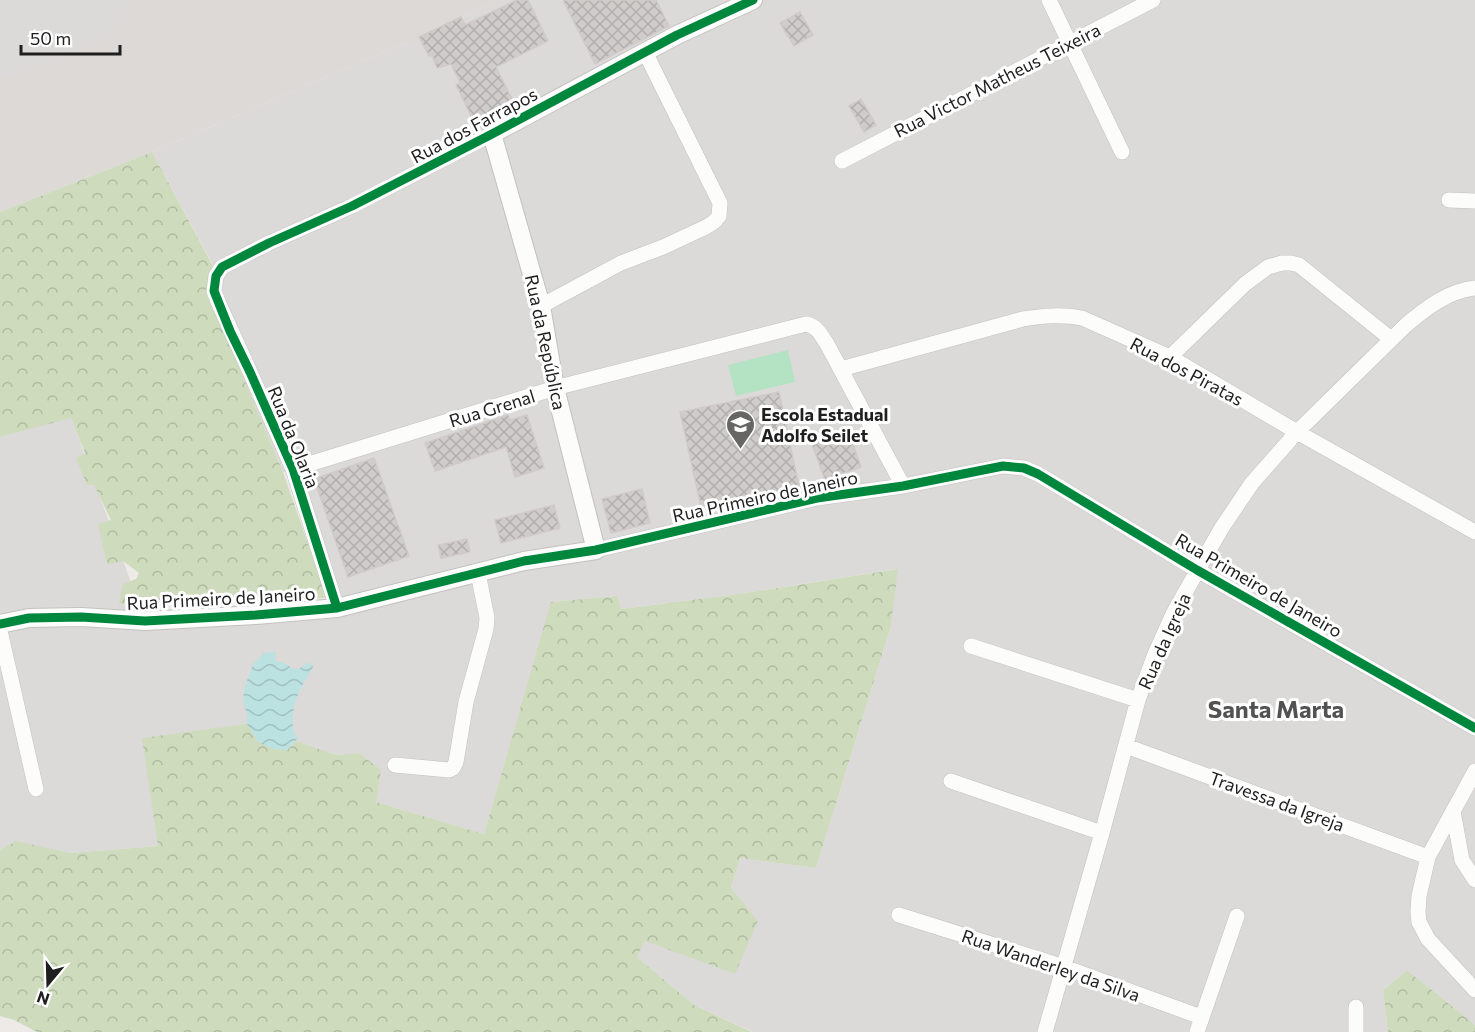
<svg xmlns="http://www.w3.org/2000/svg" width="1475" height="1032" font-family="Commissioner,sans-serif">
<defs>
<pattern id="forest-crowns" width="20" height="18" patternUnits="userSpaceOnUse" patternTransform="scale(1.5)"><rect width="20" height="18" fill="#cedbbd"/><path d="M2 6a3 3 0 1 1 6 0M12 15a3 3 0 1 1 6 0" fill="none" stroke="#b0bca2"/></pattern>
<pattern id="water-waves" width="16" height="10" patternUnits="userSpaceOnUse" patternTransform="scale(1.5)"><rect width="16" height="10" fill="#bbe1e0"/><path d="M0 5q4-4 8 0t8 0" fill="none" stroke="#a0c1c0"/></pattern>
<pattern id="building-cross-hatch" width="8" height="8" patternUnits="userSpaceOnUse" patternTransform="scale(1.5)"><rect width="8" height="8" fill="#cfccca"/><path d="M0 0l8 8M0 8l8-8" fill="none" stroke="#b1afad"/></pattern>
</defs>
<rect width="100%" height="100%" fill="#edeae7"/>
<!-- residential -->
<path fill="#dcdad9" d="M 499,0 L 1475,0 L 1475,1025 L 1407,970 L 1383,990 L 1388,1032 L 753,1032 L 694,1005 L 637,957 L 645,940 L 735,974 L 731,888 L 740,858 L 816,868 L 891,626 L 897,569 L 739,594 L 620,609 L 617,596 L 552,602 L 484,834 L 376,802 L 360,753 L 337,755 L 296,741 L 287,750 L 273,749 L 158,846 L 70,853 L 16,842 L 0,850 L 0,437 L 71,417 L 145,621 L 336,608 L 292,470 L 283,472 L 209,295 L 208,280 L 213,265 L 152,152 L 419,37 Z"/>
<!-- airport -->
<path fill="#ddd9d6" d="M 0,0 L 499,0 L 419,37 L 152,152 L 0,212 Z"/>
<!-- forest -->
<path fill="url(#forest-crowns)" d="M 152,152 L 213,266 L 208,280 L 209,295 L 283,472 L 327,598 L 119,604 L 123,584 L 136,579 L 139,573 L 123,561 L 107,565 L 98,524 L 111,520 L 94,485 L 87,485 L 76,458 L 85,453 L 71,418 L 0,437 L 0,212 Z
M 898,569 L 891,626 L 816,868 L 740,858 L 731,888 L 758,921 L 735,974 L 645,941 L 637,957 L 694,1005 L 752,1032 L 37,1032 L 14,1020 L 0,1016 L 0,850 L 16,841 L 70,853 L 158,846 L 142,738 L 247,724 L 258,742 L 287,750 L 296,741 L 337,755 L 359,753 L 381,770 L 376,802 L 484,834 L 551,602 L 617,596 L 621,609 L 739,594 Z
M 1407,970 L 1475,1025 L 1475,1032 L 1388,1032 L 1383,990 Z"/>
<!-- pitch -->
<path fill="#b3e3c3" d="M 788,350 L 795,382 L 736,396 L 728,365 Z"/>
<!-- water -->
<path fill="url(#water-waves)" d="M 275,652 L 276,661 L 286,664 L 293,669 L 300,668 L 310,662 L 313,667 C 308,677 301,686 297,697 C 293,707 289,729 298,738 L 287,750 L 273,749 L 258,742 L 247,724 L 247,713 L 243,703 L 244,689 L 253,664 L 264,653 Z"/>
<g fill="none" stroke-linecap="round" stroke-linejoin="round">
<!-- runway -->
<path stroke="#dcdad8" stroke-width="88" d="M 0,35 L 85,0"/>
</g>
<!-- building -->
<path fill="url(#building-cross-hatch)" stroke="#d0cbc8" stroke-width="1.5" d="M 517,0 L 528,0 L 548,41 L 496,67 L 514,103 L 474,122 L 456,85 L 460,82 L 451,64 L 437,68 L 432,55 L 429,56 L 419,37 L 461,17 L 465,25 Z
M 563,0 L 656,0 L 669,26 L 595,64 Z
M 800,12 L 813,35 L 794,46 L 780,23 Z
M 861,99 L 876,125 L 864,132 L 849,106 Z
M 779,392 L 799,486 L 701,507 L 680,412 Z
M 508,415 L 510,420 L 527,415 L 544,468 L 515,477 L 506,447 L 435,471 L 425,443 Z
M 848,429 L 861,467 L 825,480 L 811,442 Z
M 374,458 L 409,556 L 348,577 L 314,479 Z
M 642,489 L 650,523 L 611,533 L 602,499 Z
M 554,505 L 560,528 L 501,543 L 495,520 Z
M 467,539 L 470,552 L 441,558 L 438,545 Z"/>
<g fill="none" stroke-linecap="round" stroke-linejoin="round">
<defs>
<path id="minor" d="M 1049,0 L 1122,152
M 842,161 L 1153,0
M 1449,200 L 1475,201
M 541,306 L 621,263 L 663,247 L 706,227 L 714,222 L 719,216 L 720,203 L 645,52
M 1170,357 L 1245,284 L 1268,267 L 1282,263 L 1291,263 L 1299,265 L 1391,339
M 841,369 L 1023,319 C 1043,316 1061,314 1082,318 L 1170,357 L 1297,432 L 1475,532
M 293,469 L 555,388 L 806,324 C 817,326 821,335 827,344 L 903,486
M 596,550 L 817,498 L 903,486 L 1003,466 L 1024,468 L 1038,474 L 1197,570 L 1475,728
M 337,608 L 293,469 L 250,372 L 219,304 L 214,291 L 216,276 L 222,267 L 269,243 L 352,206 L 492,134
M 0,631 L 36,789
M 971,646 L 1138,700
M 1126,746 L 1428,857
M 395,765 L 449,770 L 453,768 L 456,762 L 466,702 L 486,629 L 487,618 L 478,573
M 1475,771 L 1428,857 L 1419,896 L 1418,912 L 1419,922 L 1428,939 L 1475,990
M 951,781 L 1102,833
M 1453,811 L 1462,860 L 1475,880
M 899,915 L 1064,967 L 1201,1017
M 1045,1032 L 1102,833 L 1138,700 L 1155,654 L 1173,614 L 1221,529 L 1252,483 L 1297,432 L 1406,325 C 1426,308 1448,291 1475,288
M 1197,1032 L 1237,916
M 1356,1032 L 1356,1007"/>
<path id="tertiary" d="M 0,624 L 29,618 L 81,617 L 145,621 L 256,615 L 337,608 L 524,561 L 596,550 L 555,388 L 541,306 L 492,134 L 677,35 L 753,0"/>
</defs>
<!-- minor casing -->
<use href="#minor" stroke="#c3c1c0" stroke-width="16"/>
<!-- tertiary casing -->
<use href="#tertiary" stroke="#c3c1c0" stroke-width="20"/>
<!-- minor -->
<use href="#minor" stroke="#fcfcfb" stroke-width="15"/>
<!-- tertiary -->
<use href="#tertiary" stroke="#fcfcfb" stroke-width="18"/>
<defs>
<path id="cycleway" d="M 337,608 L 293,469 L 250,372 L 230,331 L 214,291 L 216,276 L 222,267 L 269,243 L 352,206 L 492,134 L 677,35 L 753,0
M 0,624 L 29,618 L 81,617 L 145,621 L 256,615 L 337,608 L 524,561 L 596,550 L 817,498 L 903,486 L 1003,466 L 1024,468 L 1038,474 L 1197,570 L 1475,728"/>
</defs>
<!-- cycleway casing -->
<use href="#cycleway" stroke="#fff" stroke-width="13"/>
<!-- cycleway -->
<use href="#cycleway" stroke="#00873e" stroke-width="9"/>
</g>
<!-- icons -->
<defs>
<symbol id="school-pin" viewBox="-11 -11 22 30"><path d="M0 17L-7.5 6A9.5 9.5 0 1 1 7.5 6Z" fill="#676665" stroke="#fff"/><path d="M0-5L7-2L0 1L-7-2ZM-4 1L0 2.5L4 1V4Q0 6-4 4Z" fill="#fff"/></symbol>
</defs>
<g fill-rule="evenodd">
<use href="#school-pin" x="724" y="408" width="33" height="45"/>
</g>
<g text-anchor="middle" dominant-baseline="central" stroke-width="6" stroke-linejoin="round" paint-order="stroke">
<!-- street labels -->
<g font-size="18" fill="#1f1f1f" stroke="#fff">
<text transform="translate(997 80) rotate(-27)">Rua Victor Matheus Teixeira</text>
<text transform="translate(474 125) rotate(-28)">Rua dos Farrapos</text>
<text transform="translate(546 342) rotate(78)">Rua da República</text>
<text transform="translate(1187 371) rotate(28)">Rua dos Piratas</text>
<text transform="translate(492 408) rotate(-17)">Rua Grenal</text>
<text transform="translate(294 437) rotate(68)">Rua da Olaria</text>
<text transform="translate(765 496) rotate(-12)">Rua Primeiro de Janeiro</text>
<text transform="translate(1259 585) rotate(30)">Rua Primeiro de Janeiro</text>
<text transform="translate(221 598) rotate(-3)">Rua Primeiro de Janeiro</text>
<text transform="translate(1164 641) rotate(-66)">Rua da Igreja</text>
<text transform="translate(1277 801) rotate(20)">Travessa da Igreja</text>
<text transform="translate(1051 965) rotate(19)">Rua Wanderley da Silva</text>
</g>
<!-- poi labels -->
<g font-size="18" font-weight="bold" fill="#1f1f1f" stroke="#fff" text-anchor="start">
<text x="761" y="414">Escola Estadual<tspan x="761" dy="21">Adolfo Seilet</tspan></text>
</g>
<!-- district labels -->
<g font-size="24" font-weight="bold" fill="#525252" stroke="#fff">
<text x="1276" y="708">Santa Marta</text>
</g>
</g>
<!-- north arrow -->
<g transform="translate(48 984) rotate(199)" stroke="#ffffff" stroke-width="4.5" paint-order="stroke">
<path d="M0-4.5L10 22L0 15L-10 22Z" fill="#1f1f1f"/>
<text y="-9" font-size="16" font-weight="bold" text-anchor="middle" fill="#1f1f1f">N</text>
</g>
<!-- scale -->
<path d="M21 45v9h99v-9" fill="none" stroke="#1f1f1f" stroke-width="3"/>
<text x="30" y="45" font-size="18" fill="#1f1f1f" stroke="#ffffff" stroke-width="4.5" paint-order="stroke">50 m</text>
</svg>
